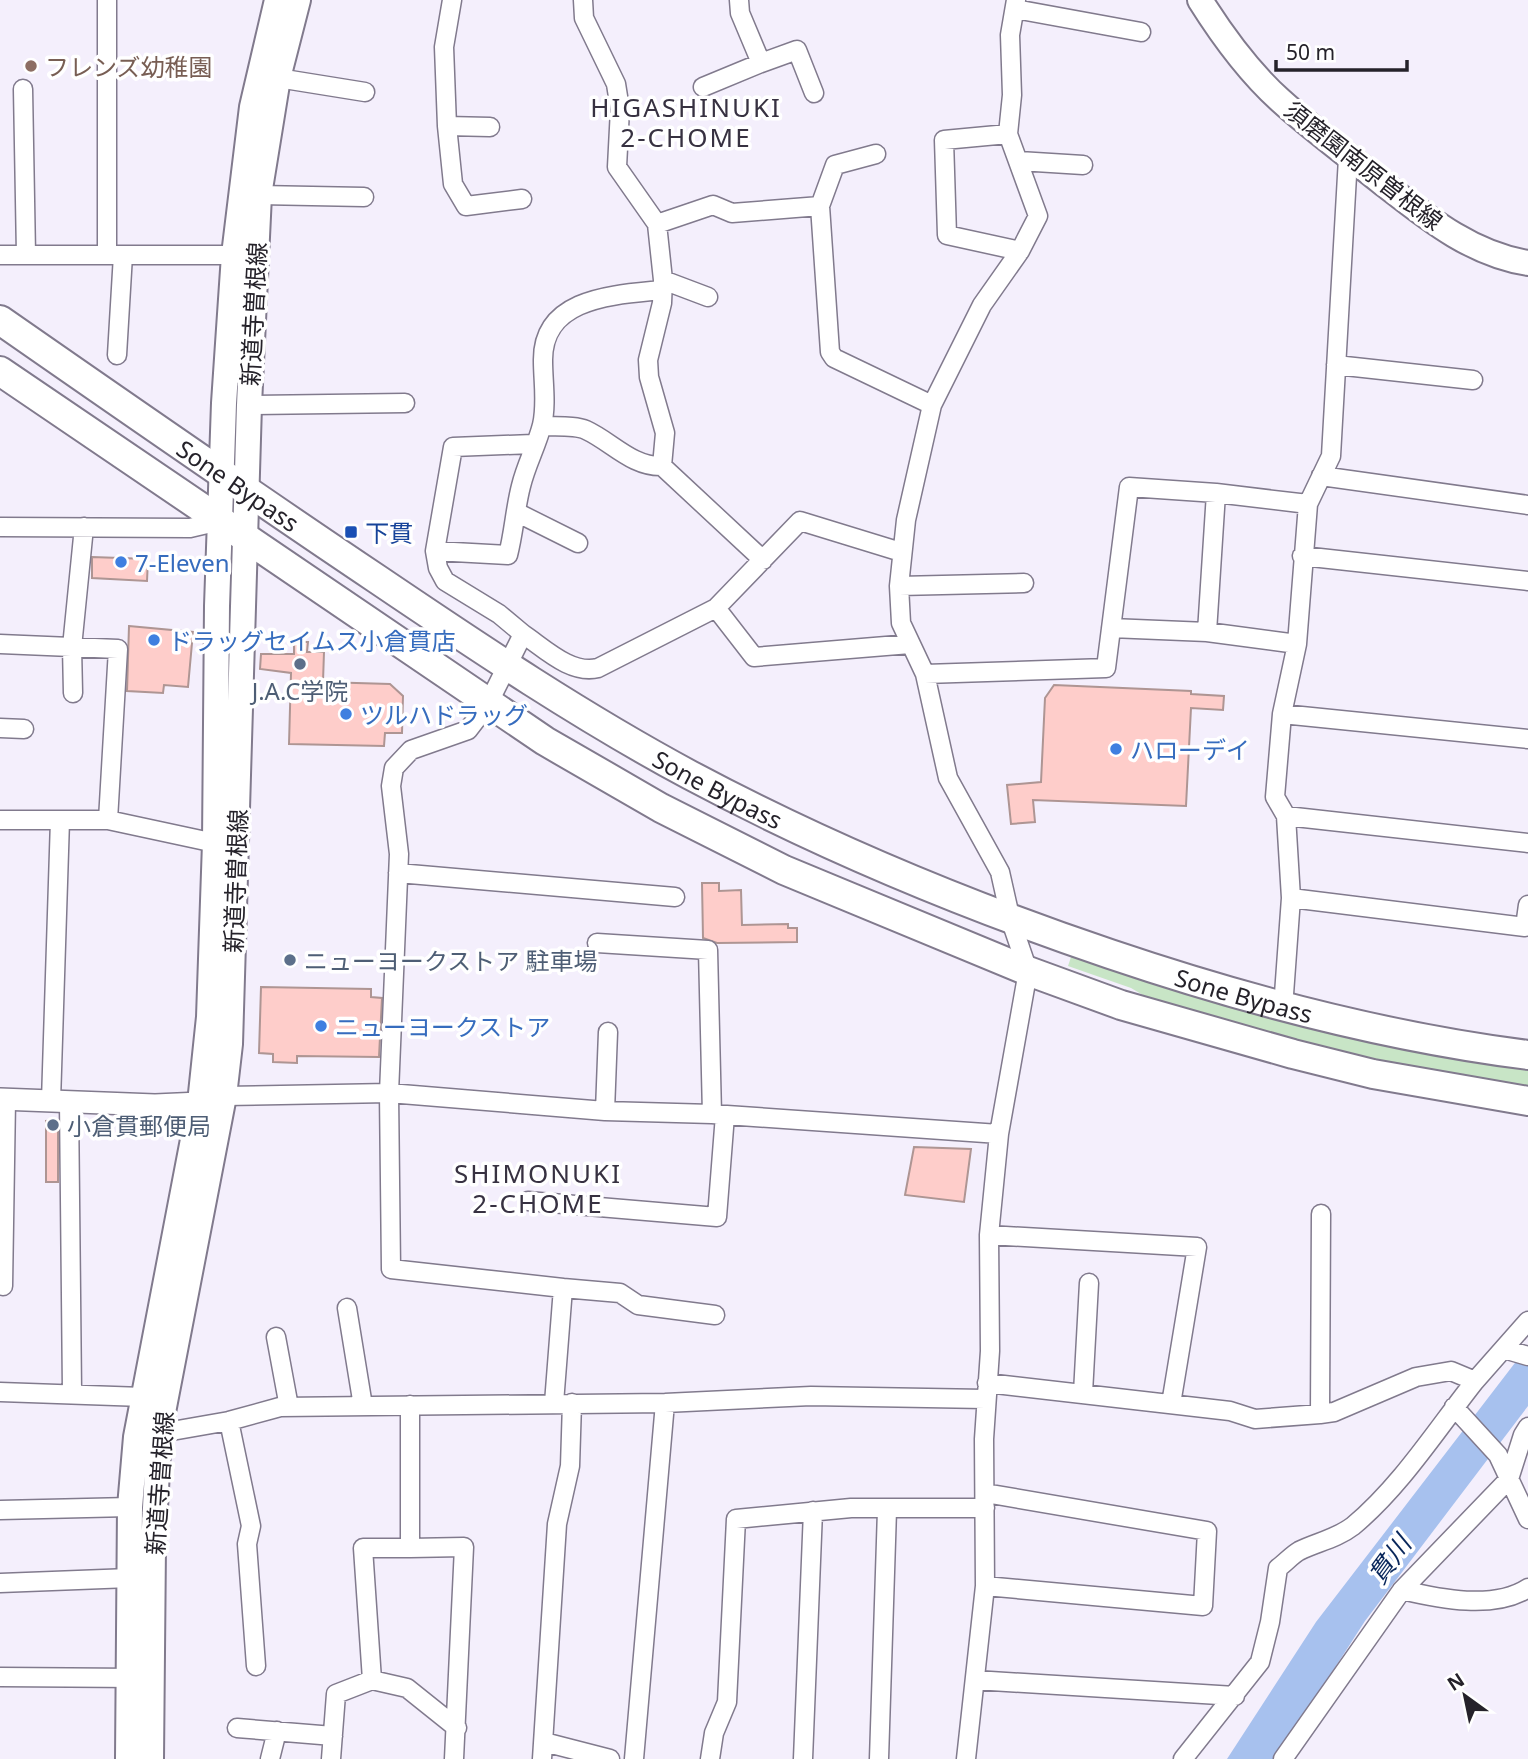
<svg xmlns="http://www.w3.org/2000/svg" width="1528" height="1759" font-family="'Noto Sans','Noto Sans JP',sans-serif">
<rect width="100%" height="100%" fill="#f4effc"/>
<!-- green -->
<path fill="#c8e5c6" d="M 1072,954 L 1528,1067 L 1528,1088 L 1325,1050 L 1160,1005 L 1131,988 L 1068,966 Z"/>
<!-- water -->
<path fill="#a7c1ee" d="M 1528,1346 L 1528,1406 L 1365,1621 L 1276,1759 L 1227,1759 L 1316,1622 Z"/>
<!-- building -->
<path fill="#fecdca" stroke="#ae9593" stroke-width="2" d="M 92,557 L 148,559 L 147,581 L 92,578 Z
M 129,626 L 193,632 L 188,687 L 164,685 L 163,693 L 127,691 Z
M 294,642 L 308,642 L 307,652 L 324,652 L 323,682 L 390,684 L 403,696 L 402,733 L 385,733 L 384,746 L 289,744 L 291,673 L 260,669 L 261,654 L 294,654 Z
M 1054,685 L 1191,691 L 1191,694 L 1224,696 L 1223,710 L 1191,708 L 1186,806 L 1033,800 L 1035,822 L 1011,824 L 1007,785 L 1041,782 L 1045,698 Z
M 702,883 L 719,883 L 719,891 L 741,890 L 742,925 L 788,924 L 788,928 L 797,928 L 797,942 L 717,943 L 703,938 Z
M 261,987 L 371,989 L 371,997 L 382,998 L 379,1057 L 297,1056 L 297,1063 L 273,1062 L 273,1054 L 259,1053 Z
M 58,1120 L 58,1182 L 46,1182 L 46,1121 Z
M 914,1147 L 971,1149 L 964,1202 L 905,1195 Z"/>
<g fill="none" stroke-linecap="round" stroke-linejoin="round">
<defs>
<path id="minor" d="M 452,0 L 444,47 L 447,126 L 453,184 L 466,206 L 522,199
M 583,0 L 584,18 L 616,84 L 620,109 L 617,167 L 657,224 L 663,280 L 662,303 L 648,360 L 649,377 L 665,433 L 662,466 L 763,560
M 1015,9 L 1141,32
M 761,63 L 797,50 L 814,93
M 278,78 L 365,92
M 703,87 L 761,63 L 740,13 L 739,0
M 23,89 L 26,255
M 447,126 L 490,127
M 1008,134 L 944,140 L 947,235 L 1020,251
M 876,154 L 835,165 L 820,206 L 830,352 L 834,358 L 932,405
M 1019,161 L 1083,165
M 259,195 L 364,197
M 657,224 L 713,205 L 732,213 L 820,206
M 0,255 L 234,255
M 107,255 L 107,0
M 663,280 L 708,297
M 117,355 L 123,255
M 1336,365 L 1473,380
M 249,405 L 405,403
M 542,426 C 555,427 575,425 586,430 C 612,442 632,467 662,466
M 1321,476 L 1528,505
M 516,512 L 578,543
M 0,527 L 190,528 L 220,521
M 435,551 L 453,447 L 533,444
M 1302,556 L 1528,581
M 899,586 L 1024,583
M 716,608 L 754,657 L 910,644
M 1111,628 L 1207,632 L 1297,644
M 1207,632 L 1216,493
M 523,634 L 499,614 L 445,581 L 438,568 L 435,551 L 508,555 C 514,532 515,509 521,486 C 526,465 537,445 542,425 C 547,404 543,382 543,361 C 542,297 614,295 662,290
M 0,644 L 118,649 L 108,820
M 925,674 L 1106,668 L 1129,487 L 1216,493 L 1308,504
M 73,693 L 72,647 L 84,527
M 1282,714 L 1528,739
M 0,728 L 24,729
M 1286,816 L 1528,843
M 0,820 L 108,820 L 215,843
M 398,873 L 675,897
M 1291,898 L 1525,927 L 1528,905
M 597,943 L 708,950 L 712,1114
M 1283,1008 L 1291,898 L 1286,816 L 1275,797 L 1282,714 L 1297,644 L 1308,504 L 1331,456 L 1348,158
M 213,1099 L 224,1096 L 389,1093 L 605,1111 L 712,1114 L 999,1134
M 51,1101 L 60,820
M 69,1102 L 72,1392
M 605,1111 L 608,1032
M 528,1201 L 717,1217 L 725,1115
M 989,1235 L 1197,1247 L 1171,1404
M 3,1286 L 6,1100
M 563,1288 L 620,1293 L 638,1305 L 715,1315
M 347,1308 L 363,1406
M 276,1337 L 289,1407
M 1504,1349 L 1528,1356
M 1475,1381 L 1528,1321
M 987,1383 L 1230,1411 L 1255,1419 L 1320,1414 L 1334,1412 L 1416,1377 L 1451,1371 L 1475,1381 C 1437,1429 1401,1486 1353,1526 C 1336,1539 1317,1542 1299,1551 C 1292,1555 1285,1563 1278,1568 L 1270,1622 L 1260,1662 L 1183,1759
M 0,1392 L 143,1397
M 1083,1393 L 1089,1283
M 554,1403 L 563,1288 L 391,1269 L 389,1093 L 399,854 L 391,786 L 394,768 L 411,750 L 468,730 L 488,704 L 523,634 C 544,648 571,675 598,668 L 716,608 L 800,521 L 901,552
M 410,1405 L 410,1548 L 464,1547 L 454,1759
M 1454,1407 L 1498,1455 L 1528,1519
M 1320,1414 L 1321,1214
M 229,1421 L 251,1526 L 247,1544 L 256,1666
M 149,1435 L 229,1421 L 280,1407 L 665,1403 L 811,1396 L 985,1399
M 0,1510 L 130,1507
M 410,1548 L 363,1548 L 372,1680 L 407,1688 L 457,1728
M 0,1583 L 130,1578
M 985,1586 L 1203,1606 L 1207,1531 L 985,1493
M 1402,1590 C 1440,1599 1494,1610 1528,1588
M 0,1677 L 138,1678
M 975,1680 L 1235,1696
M 237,1728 L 333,1736
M 544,1742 L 610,1759
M 270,1759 L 277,1731
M 331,1759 L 336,1694 L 372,1680
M 542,1759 L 557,1524 L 570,1466 L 572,1403
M 634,1759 L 665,1403
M 710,1759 L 714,1733 L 727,1702 L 736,1519 L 851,1508 L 985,1508
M 803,1759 L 813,1511
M 879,1759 L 887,1510
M 966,1759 L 985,1586 L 984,1439 L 990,1351 L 989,1235 L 999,1134 L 1028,971 L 1011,921 L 1000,872 L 948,778 L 925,674 L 901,623 L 899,586 L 906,520 L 932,405 L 982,305 L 1020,251 L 1038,216 L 1008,134 L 1012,95 L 1010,35 L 1016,0
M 1283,1759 L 1402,1590 L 1509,1479 L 1523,1435 L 1528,1427"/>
<path id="tertiary" d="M 0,1099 L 155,1105 L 200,1103"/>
<path id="secondary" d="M 1200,0 C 1222,35 1249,72 1280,100 C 1312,129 1346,154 1380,181 C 1425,216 1470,254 1528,263
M 128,1759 L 130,1507 L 136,1437 L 200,1103 L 209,1017 L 215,843 L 217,606 L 224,403 L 234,255 L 252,107 L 277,0
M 151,1759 L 153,1546 L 159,1433 L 224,1096 L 230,1044 L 249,405 L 259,195 L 278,78 L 298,0"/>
<g id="trunk">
<path id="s1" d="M 0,320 C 125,407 250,494 377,579 C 479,648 582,717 690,775 C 825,847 965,905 1110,954 C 1246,1000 1385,1037 1528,1055"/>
<path d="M 0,371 L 545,741 L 661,808 L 784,870 L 1028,971 L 1121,1005 L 1293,1054 L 1373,1074 L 1528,1101"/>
</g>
</defs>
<!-- minor casing -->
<use href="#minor" stroke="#817a8d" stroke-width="21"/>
<!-- tertiary casing -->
<use href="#tertiary" stroke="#817a8d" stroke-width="24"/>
<!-- secondary casing -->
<use href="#secondary" stroke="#817a8d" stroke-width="28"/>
<!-- trunk casing -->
<use href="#trunk" stroke="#817a8d" stroke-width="32"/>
<!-- minor -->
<use href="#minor" stroke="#fff" stroke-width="18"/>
<!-- tertiary -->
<use href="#tertiary" stroke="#fff" stroke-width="21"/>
<!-- secondary -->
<use href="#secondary" stroke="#fff" stroke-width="24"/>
<!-- trunk -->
<use href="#trunk" stroke="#fff" stroke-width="28"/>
</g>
<!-- markers -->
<circle fill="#8d6e63" stroke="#fff" stroke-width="2.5" cx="31" cy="66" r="7"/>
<rect fill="#1a4fb4" stroke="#fff" stroke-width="2.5" x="344" y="525" width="14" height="14" rx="3.5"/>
<g fill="#3f7fe0" stroke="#fff" stroke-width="2.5">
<circle cx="121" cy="562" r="7"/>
<circle cx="154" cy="640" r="7"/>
<circle cx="346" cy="714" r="7"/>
<circle cx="1116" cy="749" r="7"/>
<circle cx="321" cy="1026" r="7"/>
</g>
<g fill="#5c6f8a" stroke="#fff" stroke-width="2.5">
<circle cx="300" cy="664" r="7"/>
<circle cx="290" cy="960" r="7"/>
<circle cx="53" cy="1125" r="7"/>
</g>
<g text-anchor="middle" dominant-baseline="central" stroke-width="7" stroke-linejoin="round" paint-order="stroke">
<!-- education labels -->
<g font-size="24" fill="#785e54" stroke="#fff" text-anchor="start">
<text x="45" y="66">フレンズ幼稚園</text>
</g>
<!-- street labels -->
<g font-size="24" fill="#25222a" stroke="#fff">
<text transform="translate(1364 165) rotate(38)">須磨園南原曽根線</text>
<text transform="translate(253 314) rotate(-87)">新道寺曽根線</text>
<text stroke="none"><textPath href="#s1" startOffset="290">Sone Bypass</textPath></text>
<text stroke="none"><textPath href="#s1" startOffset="858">Sone Bypass</textPath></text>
<text transform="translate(235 881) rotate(-88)">新道寺曽根線</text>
<text stroke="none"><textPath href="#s1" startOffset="1424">Sone Bypass</textPath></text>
<text transform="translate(159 1483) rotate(-86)">新道寺曽根線</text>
</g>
<!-- transit labels -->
<g font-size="24" fill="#164399" stroke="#fff" text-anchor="start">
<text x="365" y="532">下貫</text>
</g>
<!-- shop labels -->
<g font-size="24" fill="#366cbe" stroke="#fff" text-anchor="start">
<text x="135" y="562">7-Eleven</text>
<text x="168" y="640">ドラッグセイムス小倉貫店</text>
<text x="360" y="714">ツルハドラッグ</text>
<text x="1130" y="749">ハローデイ</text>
<text x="335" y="1026">ニューヨークストア</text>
</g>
<!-- service labels -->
<g font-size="24" fill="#4e5e75" stroke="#fff" text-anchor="start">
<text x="300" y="690" text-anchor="middle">J.A.C学院</text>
<text x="304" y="960">ニューヨークストア 駐車場</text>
<text x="67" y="1125">小倉貫郵便局</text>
</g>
<!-- neighbourhood labels -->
<g font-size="26" letter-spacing="2" fill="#373141" stroke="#fff">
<text x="686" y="107">HIGASHINUKI<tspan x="686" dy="30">2-CHOME</tspan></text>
<text x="538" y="1173">SHIMONUKI<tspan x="538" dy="30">2-CHOME</tspan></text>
</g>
<!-- water labels -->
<g font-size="26" font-style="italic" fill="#08265a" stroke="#fff">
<text transform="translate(1389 1559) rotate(-54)">貫川</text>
</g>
</g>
<!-- north arrow -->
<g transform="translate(1465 1696) rotate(327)" stroke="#ffffff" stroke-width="5" paint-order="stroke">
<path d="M0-5L12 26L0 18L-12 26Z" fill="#25222a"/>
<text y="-10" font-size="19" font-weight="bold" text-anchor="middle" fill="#25222a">N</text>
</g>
<!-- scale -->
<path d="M1276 60v10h131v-10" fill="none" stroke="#25222a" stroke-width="3.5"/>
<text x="1286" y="60" font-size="21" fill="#25222a" stroke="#ffffff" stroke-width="5" paint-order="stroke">50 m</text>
</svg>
